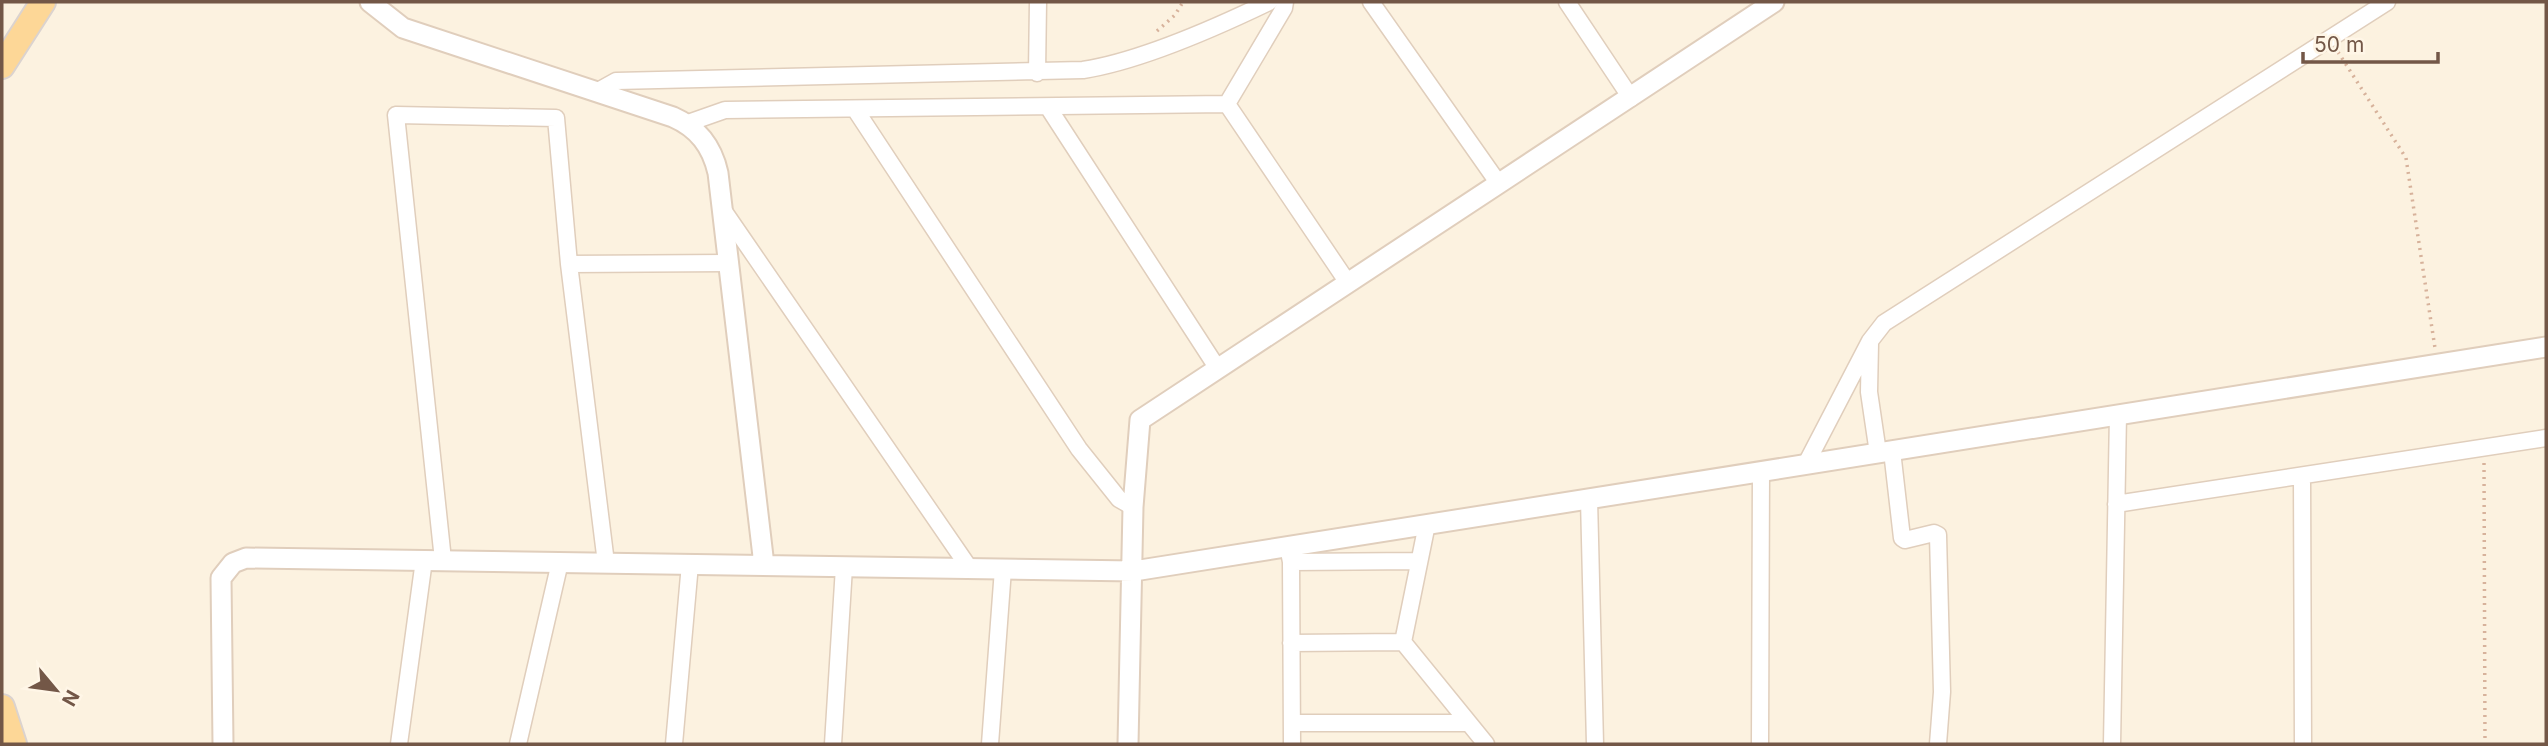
<svg xmlns="http://www.w3.org/2000/svg" width="2548" height="746" font-family="Inter,sans-serif">
<rect width="100%" height="100%" fill="#fcf2e0"/>
<g fill="none" stroke-linecap="round" stroke-linejoin="round">
<defs>
<path id="minor" d="M 1285,2 L 1284,8 L 1227,104 L 1348,283
M 1371,2 L 1499,184
M 1567,2 L 1631,98
M 1037,73 L 1038,2
M 598,91 L 616,81 L 1083,70 C 1141,61 1215,28 1269,2
M 1048,107 L 1218,369
M 855,109 L 1079,449 L 1119,499 L 1133,507
M 688,123 L 725,110 L 1227,104
M 723,210 L 970,569
M 569,264 L 728,263
M 1870,343 L 1869,392 L 1878,453
M 1892,451 L 1902,538 L 1905,540 L 1934,533 L 1938,535 L 1942,692 L 1938,744
M 1806,464 L 1870,341 L 1884,323 L 2387,2
M 2302,476 L 2303,744
M 1589,499 L 1595,744
M 2116,504 L 2546,438
M 1427,524 L 1403,642 L 1486,744
M 1288,546 L 1291,562 L 1292,744
M 443,560 L 396,115 L 556,118 L 569,264 L 606,563
M 1291,562 L 1419,561
M 1291,643 L 1403,642
M 1292,723 L 1468,723
M 399,744 L 424,560
M 518,744 L 560,562
M 674,744 L 690,564
M 833,744 L 844,567
M 990,744 L 1003,569
M 1760,744 L 1761,471
M 2112,744 L 2118,414"/>
<path id="tertiary" d="M 370,2 L 403,28 L 673,117 C 698,128 712,146 718,173 L 764,565
M 223,744 L 221,578 L 233,563 L 246,558 L 1134,571 L 2546,347
M 1128,744 L 1133,507 L 1140,420 L 1774,2"/>
<path id="primary" d="M 2,66 L 43,2
M 2,707 L 14,744"/>
</defs>
<!-- minor casing -->
<use href="#minor" stroke="#e0cebc" stroke-width="19"/>
<!-- tertiary casing -->
<use href="#tertiary" stroke="#e0cebc" stroke-width="23"/>
<!-- primary casing -->
<use href="#primary" stroke="#dbd3cf" stroke-width="28"/>
<!-- path -->
<path stroke="#d7b29b" stroke-width="3.5" stroke-dasharray="2 5" stroke-linecap="butt" d="M 1157,31 L 1175,15 L 1183,2
M 2338,52 L 2406,158 L 2435,348
M 2484,463 L 2485,744"/>
<!-- minor -->
<use href="#minor" stroke="#fff" stroke-width="16"/>
<!-- tertiary -->
<use href="#tertiary" stroke="#fff" stroke-width="19"/>
<!-- primary -->
<use href="#primary" stroke="#fdd797" stroke-width="24"/>
</g>
<!-- border -->
<rect width="2548" height="746" fill="none" stroke="#735747" stroke-width="7"/>
<!-- north arrow -->
<g transform="translate(56 690) rotate(119)" stroke="#fff6e7" stroke-width="5" paint-order="stroke">
<path d="M0-5L12 26L0 18L-12 26Z" fill="#735747"/>
<text y="-10" font-size="19" font-weight="bold" text-anchor="middle" fill="#735747">N</text>
</g>
<!-- scale -->
<path d="M2303 52v10h135v-10" fill="none" stroke="#735747" stroke-width="3.5"/>
<text x="2314" y="52" font-size="21" fill="#735747" stroke="#fff6e7" stroke-width="5" paint-order="stroke">50 m</text>
</svg>
